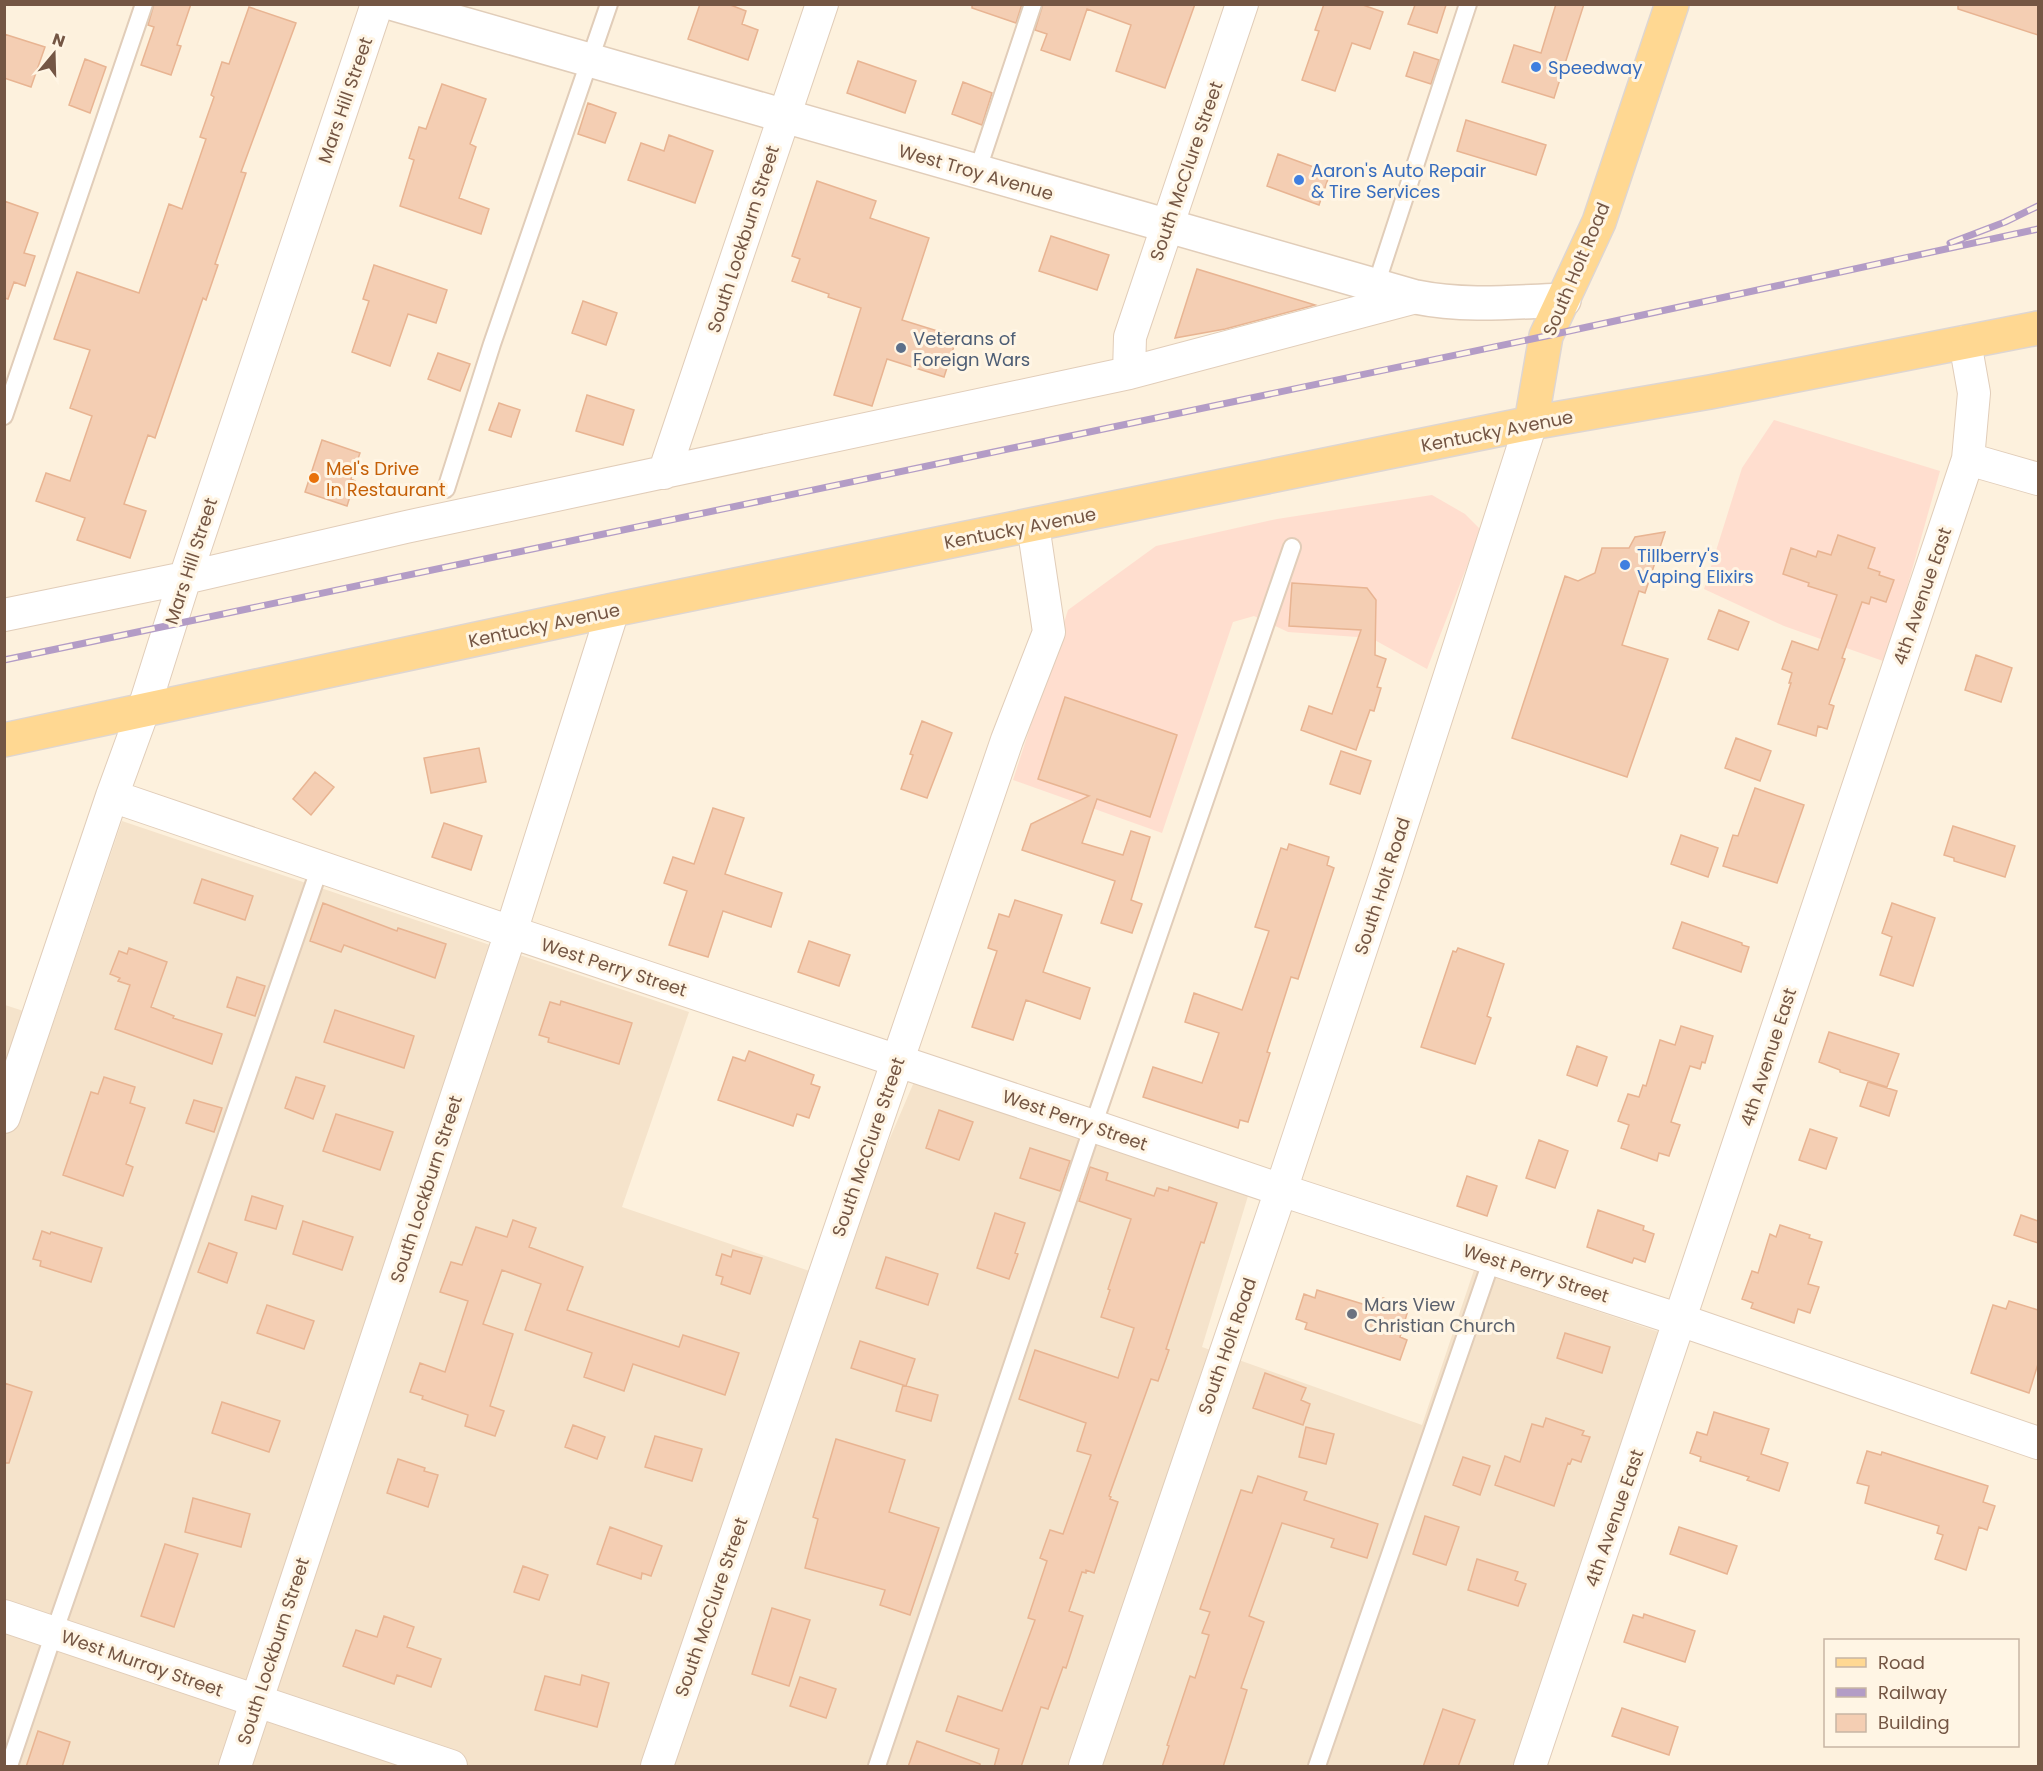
<svg xmlns="http://www.w3.org/2000/svg" width="2043" height="1771" font-family="Poppins,sans-serif">
<rect width="100%" height="100%" fill="#fdf1dd"/>
<!-- residential -->
<path fill="#f5e3cb" d="M 122,821 L 689,1012 L 622,1207 L 830,1278 L 914,1082 L 1248,1196 L 1202,1347 L 1422,1425 L 1474,1270 L 1665,1334 L 1515,1766 L 5,1766 L 5,1005 L 54,1021 Z"/>
<!-- commercial -->
<path fill="#ffdecf" d="M 1774,420 L 1940,471 L 1886,662 L 1784,626 L 1704,589 L 1742,468 Z
M 1432,495 L 1465,514 L 1481,530 L 1427,669 L 1371,638 L 1288,632 L 1254,616 L 1233,622 L 1162,833 L 1013,780 L 1068,610 L 1156,546 L 1277,519 Z"/>
<!-- building -->
<path fill="#f4ceb3" stroke="#e8b492" stroke-width="1.5" d="M 154,4 L 191,4 L 177,45 L 181,46 L 171,75 L 141,65 L 154,27 L 148,25 Z
M 700,4 L 728,4 L 746,11 L 742,24 L 758,30 L 748,60 L 688,39 Z
M 972,4 L 1022,4 L 1016,23 L 972,8 Z
M 1043,4 L 1195,4 L 1165,88 L 1116,71 L 1131,25 L 1087,9 L 1070,60 L 1041,50 L 1047,34 L 1035,30 Z
M 1324,4 L 1360,4 L 1383,12 L 1370,49 L 1352,43 L 1335,91 L 1302,80 L 1319,31 L 1315,30 Z
M 1556,4 L 1584,4 L 1554,98 L 1502,82 L 1514,45 L 1541,53 Z
M 1958,4 L 2038,4 L 2038,35 L 1958,9 Z
M 1415,5 L 1446,5 L 1437,33 L 1408,24 Z
M 249,7 L 296,23 L 241,172 L 246,173 L 215,264 L 218,265 L 206,300 L 203,298 L 155,438 L 148,435 L 124,504 L 146,511 L 130,558 L 77,540 L 85,518 L 36,501 L 46,473 L 70,481 L 92,416 L 70,408 L 90,350 L 54,339 L 77,272 L 139,293 L 169,204 L 182,209 L 206,139 L 200,137 L 214,97 L 211,95 L 222,62 L 229,64 Z
M 4,34 L 45,47 L 31,87 L 4,78 Z
M 1414,52 L 1439,60 L 1431,84 L 1406,76 Z
M 85,59 L 106,67 L 90,113 L 69,105 Z
M 858,61 L 916,81 L 905,113 L 847,93 Z
M 963,82 L 992,93 L 982,125 L 952,114 Z
M 442,84 L 486,99 L 470,144 L 476,147 L 459,198 L 489,209 L 481,234 L 400,206 L 414,160 L 409,158 L 419,127 L 426,129 Z
M 588,103 L 616,113 L 605,143 L 578,134 Z
M 1466,120 L 1546,145 L 1536,175 L 1457,151 Z
M 669,135 L 713,151 L 695,203 L 628,180 L 641,143 L 664,151 Z
M 1278,154 L 1330,173 L 1319,205 L 1267,186 Z
M 817,181 L 876,201 L 870,218 L 929,238 L 902,320 L 957,337 L 944,377 L 887,359 L 872,406 L 834,395 L 861,308 L 828,297 L 829,294 L 792,281 L 800,259 L 792,256 Z
M 4,201 L 38,213 L 24,253 L 35,256 L 25,286 L 14,282 L 8,299 L 4,298 Z
M 1051,236 L 1109,255 L 1097,290 L 1039,271 Z
M 374,265 L 447,290 L 436,323 L 408,314 L 390,366 L 352,352 L 369,301 L 363,299 Z
M 1197,269 L 1315,305 L 1225,329 L 1175,338 Z
M 583,301 L 617,313 L 606,345 L 572,333 Z
M 438,353 L 470,364 L 460,391 L 428,379 Z
M 587,395 L 634,410 L 623,445 L 576,431 Z
M 499,403 L 520,410 L 511,437 L 489,430 Z
M 322,440 L 360,453 L 351,479 L 355,481 L 347,506 L 305,492 Z
M 1665,532 L 1645,593 L 1639,591 L 1622,645 L 1668,659 L 1627,777 L 1512,738 L 1565,576 L 1578,581 L 1595,573 L 1602,548 L 1629,548 L 1635,537 Z
M 1838,535 L 1875,548 L 1868,568 L 1880,572 L 1879,575 L 1894,580 L 1886,602 L 1871,597 L 1869,604 L 1862,602 L 1842,658 L 1845,659 L 1829,704 L 1834,706 L 1827,729 L 1818,726 L 1816,736 L 1778,724 L 1791,683 L 1789,683 L 1792,673 L 1782,669 L 1792,641 L 1818,650 L 1837,595 L 1808,586 L 1809,583 L 1783,574 L 1791,548 L 1816,557 L 1818,551 L 1831,555 Z
M 1292,583 L 1367,588 L 1376,600 L 1375,655 L 1386,659 L 1377,687 L 1381,688 L 1374,711 L 1370,710 L 1356,750 L 1301,730 L 1309,706 L 1332,714 L 1361,630 L 1289,626 Z
M 1719,610 L 1749,622 L 1738,650 L 1708,639 Z
M 1976,655 L 2012,668 L 2001,702 L 1965,690 Z
M 1065,697 L 1177,735 L 1150,817 L 1097,799 L 1082,843 L 1123,855 L 1131,831 L 1150,837 L 1131,900 L 1142,904 L 1132,933 L 1101,923 L 1115,881 L 1022,850 L 1031,824 L 1089,796 L 1038,779 Z
M 922,721 L 952,733 L 927,798 L 901,789 L 913,755 L 910,754 Z
M 1736,738 L 1771,751 L 1760,781 L 1725,768 Z
M 479,748 L 486,782 L 431,793 L 424,758 Z
M 1341,751 L 1371,761 L 1360,794 L 1330,784 Z
M 315,772 L 334,787 L 311,815 L 293,799 Z
M 1755,788 L 1804,805 L 1777,883 L 1723,866 L 1733,835 L 1738,836 Z
M 713,808 L 744,818 L 725,874 L 782,893 L 771,927 L 723,911 L 708,957 L 669,945 L 687,891 L 664,883 L 673,857 L 694,864 Z
M 444,823 L 482,836 L 471,870 L 432,857 Z
M 1953,826 L 2015,846 L 2005,877 L 1954,861 L 1954,858 L 1944,855 Z
M 1681,835 L 1718,848 L 1708,877 L 1671,864 Z
M 1289,844 L 1329,857 L 1327,865 L 1334,868 L 1298,979 L 1291,977 L 1267,1052 L 1270,1053 L 1248,1122 L 1240,1120 L 1238,1128 L 1143,1097 L 1153,1067 L 1202,1083 L 1219,1033 L 1185,1022 L 1194,993 L 1242,1010 L 1269,931 L 1255,927 L 1281,848 L 1287,850 Z
M 202,879 L 253,896 L 245,920 L 194,903 Z
M 1015,900 L 1062,915 L 1043,972 L 1090,988 L 1080,1019 L 1026,1000 L 1013,1040 L 972,1027 L 997,951 L 988,948 L 999,914 L 1009,917 Z
M 323,903 L 397,931 L 398,928 L 446,944 L 435,978 L 344,945 L 341,952 L 310,941 Z
M 1892,903 L 1935,918 L 1913,986 L 1880,975 L 1892,937 L 1882,933 Z
M 1682,922 L 1742,943 L 1742,945 L 1749,947 L 1741,972 L 1673,948 Z
M 809,941 L 850,955 L 839,986 L 798,972 Z
M 129,948 L 167,962 L 151,1007 L 174,1016 L 173,1018 L 222,1034 L 212,1064 L 115,1029 L 130,985 L 118,981 L 120,978 L 110,974 L 119,951 L 127,954 Z
M 1458,948 L 1504,964 L 1487,1016 L 1491,1018 L 1475,1064 L 1421,1047 L 1453,951 L 1456,952 Z
M 237,977 L 265,986 L 255,1016 L 227,1007 Z
M 561,1001 L 632,1023 L 619,1064 L 548,1042 L 549,1038 L 539,1035 L 550,1002 L 560,1005 Z
M 335,1010 L 414,1036 L 404,1068 L 324,1042 Z
M 1681,1026 L 1713,1036 L 1705,1063 L 1702,1062 L 1700,1069 L 1690,1066 L 1671,1122 L 1680,1125 L 1669,1156 L 1659,1153 L 1657,1161 L 1621,1148 L 1629,1125 L 1618,1121 L 1628,1094 L 1639,1097 L 1643,1085 L 1646,1086 L 1660,1040 L 1675,1045 Z
M 1829,1032 L 1899,1054 L 1887,1087 L 1840,1072 L 1840,1070 L 1819,1062 Z
M 1577,1046 L 1607,1057 L 1597,1086 L 1567,1075 Z
M 749,1051 L 814,1075 L 811,1084 L 820,1087 L 809,1118 L 797,1114 L 793,1126 L 718,1100 L 733,1057 L 745,1061 Z
M 104,1077 L 135,1087 L 130,1103 L 145,1108 L 126,1164 L 133,1167 L 123,1196 L 63,1175 L 91,1092 L 98,1094 Z
M 296,1077 L 325,1086 L 313,1119 L 285,1108 Z
M 1868,1082 L 1897,1091 L 1889,1116 L 1860,1106 Z
M 194,1100 L 222,1108 L 214,1132 L 186,1123 Z
M 939,1110 L 973,1122 L 959,1160 L 926,1148 Z
M 336,1114 L 393,1132 L 380,1170 L 323,1151 Z
M 1810,1129 L 1837,1138 L 1826,1169 L 1799,1160 Z
M 1539,1140 L 1568,1151 L 1555,1188 L 1526,1178 Z
M 1030,1148 L 1070,1161 L 1060,1191 L 1020,1178 Z
M 1090,1167 L 1108,1173 L 1106,1180 L 1154,1196 L 1157,1188 L 1168,1191 L 1169,1187 L 1217,1203 L 1204,1243 L 1201,1242 L 1166,1349 L 1169,1350 L 1158,1381 L 1151,1379 L 1109,1496 L 1111,1497 L 1110,1499 L 1118,1502 L 1094,1573 L 1086,1570 L 1086,1573 L 1082,1572 L 1069,1611 L 1083,1616 L 1066,1668 L 1063,1667 L 1048,1709 L 1041,1707 L 1021,1767 L 994,1767 L 999,1749 L 946,1731 L 958,1696 L 1002,1711 L 1035,1620 L 1028,1618 L 1047,1561 L 1040,1558 L 1050,1530 L 1063,1534 L 1091,1455 L 1077,1451 L 1086,1423 L 1019,1399 L 1035,1350 L 1118,1378 L 1134,1328 L 1101,1317 L 1110,1290 L 1108,1289 L 1131,1219 L 1079,1201 Z
M 1467,1176 L 1497,1186 L 1487,1216 L 1457,1206 Z
M 252,1196 L 283,1206 L 276,1229 L 245,1220 Z
M 1598,1210 L 1644,1226 L 1643,1230 L 1654,1234 L 1645,1262 L 1634,1258 L 1632,1263 L 1587,1247 Z
M 995,1213 L 1025,1223 L 1015,1253 L 1018,1254 L 1009,1279 L 977,1268 Z
M 2021,1215 L 2038,1221 L 2038,1243 L 2014,1235 Z
M 513,1220 L 536,1228 L 529,1247 L 583,1267 L 567,1310 L 679,1347 L 683,1335 L 739,1353 L 725,1395 L 633,1364 L 624,1391 L 584,1377 L 592,1353 L 525,1330 L 541,1284 L 502,1270 L 483,1324 L 513,1334 L 490,1406 L 504,1411 L 495,1436 L 465,1426 L 468,1415 L 422,1399 L 423,1396 L 410,1392 L 420,1363 L 445,1372 L 468,1301 L 440,1292 L 451,1262 L 462,1265 L 476,1227 L 507,1237 Z
M 303,1221 L 353,1237 L 342,1270 L 293,1254 Z
M 1780,1225 L 1810,1235 L 1809,1238 L 1822,1242 L 1808,1284 L 1819,1287 L 1810,1313 L 1798,1309 L 1794,1323 L 1751,1308 L 1753,1303 L 1742,1299 L 1752,1271 L 1758,1273 L 1770,1234 L 1776,1237 Z
M 42,1231 L 50,1234 L 51,1232 L 102,1248 L 91,1282 L 40,1266 L 41,1261 L 33,1259 Z
M 209,1243 L 237,1253 L 227,1283 L 198,1272 Z
M 733,1250 L 762,1258 L 750,1294 L 721,1284 L 723,1277 L 716,1275 L 722,1254 L 731,1257 Z
M 886,1257 L 938,1274 L 928,1305 L 876,1288 Z
M 1317,1290 L 1379,1309 L 1383,1298 L 1409,1307 L 1400,1337 L 1407,1340 L 1400,1360 L 1305,1329 L 1307,1323 L 1296,1319 L 1304,1294 L 1315,1298 Z
M 2009,1301 L 2038,1310 L 2038,1364 L 2029,1393 L 1971,1373 L 1993,1305 L 2006,1309 Z
M 267,1305 L 314,1321 L 304,1349 L 257,1333 Z
M 1565,1333 L 1610,1347 L 1602,1373 L 1557,1358 Z
M 860,1341 L 915,1359 L 906,1386 L 851,1368 Z
M 1265,1373 L 1306,1388 L 1301,1400 L 1310,1404 L 1303,1425 L 1253,1408 Z
M 4,1383 L 32,1392 L 9,1463 L 4,1463 Z
M 903,1385 L 938,1395 L 931,1421 L 896,1411 Z
M 222,1402 L 280,1421 L 269,1452 L 212,1433 Z
M 1714,1412 L 1769,1429 L 1761,1454 L 1788,1463 L 1779,1491 L 1747,1480 L 1749,1477 L 1700,1461 L 1701,1457 L 1690,1453 L 1697,1432 L 1707,1435 Z
M 1546,1418 L 1584,1431 L 1582,1435 L 1590,1437 L 1581,1462 L 1572,1459 L 1570,1464 L 1568,1463 L 1554,1506 L 1495,1485 L 1505,1456 L 1520,1462 L 1532,1424 L 1543,1427 Z
M 573,1425 L 605,1437 L 597,1459 L 565,1447 Z
M 1306,1427 L 1334,1434 L 1326,1464 L 1299,1457 Z
M 655,1436 L 702,1449 L 692,1481 L 645,1467 Z
M 836,1439 L 905,1460 L 889,1512 L 939,1528 L 910,1615 L 880,1605 L 885,1590 L 805,1568 L 818,1519 L 813,1517 Z
M 1867,1451 L 1881,1455 L 1882,1452 L 1988,1486 L 1983,1502 L 1995,1506 L 1987,1530 L 1979,1527 L 1966,1570 L 1935,1559 L 1943,1535 L 1937,1533 L 1939,1526 L 1865,1503 L 1869,1486 L 1857,1483 Z
M 1463,1457 L 1490,1466 L 1480,1495 L 1453,1485 Z
M 398,1459 L 425,1468 L 424,1471 L 438,1475 L 428,1507 L 387,1493 Z
M 1258,1476 L 1307,1492 L 1304,1500 L 1378,1524 L 1367,1558 L 1331,1547 L 1334,1539 L 1282,1523 L 1249,1616 L 1264,1622 L 1241,1688 L 1247,1690 L 1223,1767 L 1162,1767 L 1169,1746 L 1167,1745 L 1190,1676 L 1195,1678 L 1209,1635 L 1202,1633 L 1210,1612 L 1200,1609 L 1241,1490 L 1252,1493 Z
M 193,1498 L 250,1514 L 241,1547 L 185,1532 Z
M 1425,1516 L 1459,1527 L 1446,1565 L 1413,1554 Z
M 610,1527 L 662,1546 L 651,1576 L 642,1573 L 641,1579 L 597,1564 Z
M 1679,1527 L 1737,1546 L 1727,1574 L 1670,1554 Z
M 165,1544 L 198,1554 L 174,1627 L 141,1616 Z
M 1477,1559 L 1518,1572 L 1515,1580 L 1526,1584 L 1518,1606 L 1468,1590 Z
M 523,1566 L 548,1575 L 539,1600 L 514,1592 Z
M 772,1608 L 810,1620 L 789,1686 L 752,1674 Z
M 1644,1614 L 1695,1631 L 1685,1662 L 1624,1642 L 1633,1615 L 1643,1618 Z
M 384,1616 L 414,1627 L 407,1647 L 441,1659 L 431,1687 L 397,1675 L 394,1684 L 343,1666 L 356,1630 L 377,1637 Z
M 582,1675 L 609,1683 L 597,1727 L 535,1710 L 545,1676 L 580,1685 Z
M 800,1677 L 836,1689 L 826,1718 L 790,1706 Z
M 1622,1708 L 1678,1727 L 1669,1755 L 1612,1736 Z
M 1443,1709 L 1475,1720 L 1458,1767 L 1423,1767 Z
M 38,1731 L 70,1742 L 62,1767 L 26,1767 Z
M 917,1741 L 980,1764 L 980,1767 L 908,1767 Z"/>
<g fill="none" stroke-linecap="round" stroke-linejoin="round">
<defs>
<path id="service" d="M 977,172 L 1033,4
M 1376,285 L 1468,4
M 4,416 L 144,4
M 446,489 L 492,344 L 609,4
M 9,1766 L 54,1633 L 320,867
M 877,1766 L 1093,1126 L 1292,547
M 1317,1766 L 1492,1259"/>
<path id="minor" d="M 1129,373 L 1130,337 L 1242,4
M 1968,459 L 2038,479
M 664,473 L 822,4
M 4,615 L 185,578 L 406,527 L 1129,373 L 1416,297
M 112,796 L 511,932 L 1093,1126 L 1281,1190 L 1680,1320 L 2038,1443
M 4,1117 L 112,796 L 143,711 L 185,578 L 377,4
M 4,1616 L 451,1766
M 235,1766 L 511,932 L 613,610
M 657,1766 L 1007,740 L 1049,632 L 1033,525
M 1085,1766 L 1281,1190 L 1386,874 L 1531,423
M 1530,1766 L 1968,459 L 1974,393 L 1965,342"/>
<path id="tertiary" d="M 394,4 L 1416,297 C 1465,307 1514,302 1564,300"/>
<path id="primary" d="M 1531,423 L 1546,336 L 1599,222 L 1672,4
M 4,740 L 613,610 L 1531,423 L 1710,392 L 2038,328"/>
</defs>
<!-- service casing -->
<use href="#service" stroke="#e1cdb9" stroke-width="20"/>
<!-- minor casing -->
<use href="#minor" stroke="#e1cdb9" stroke-width="34"/>
<!-- tertiary casing -->
<use href="#tertiary" stroke="#e1cdb9" stroke-width="36"/>
<!-- primary casing -->
<use href="#primary" stroke="#ded6d2" stroke-width="36"/>
<!-- service -->
<use href="#service" stroke="#fff" stroke-width="16"/>
<!-- minor -->
<use href="#minor" stroke="#fff" stroke-width="32"/>
<!-- tertiary -->
<use href="#tertiary" stroke="#fff" stroke-width="33"/>
<!-- primary -->
<use href="#primary" stroke="#ffd892" stroke-width="33"/>
<defs>
<path id="rail" d="M 1950,243 L 2005,222 L 2038,206
M 4,660 L 1546,336 L 2038,229"/>
</defs>
<!-- rail casing -->
<use href="#rail" stroke="#b39cc6" stroke-width="7"/>
<!-- rail -->
<use href="#rail" stroke="#fff5e4" stroke-width="4.5" stroke-dasharray="14" stroke-linecap="butt"/>
</g>
<!-- markers -->
<g fill="#3f7fe0" stroke="#fff5e4" stroke-width="2">
<circle cx="1536" cy="67" r="6"/>
<circle cx="1299" cy="180" r="6"/>
<circle cx="1625" cy="565" r="6"/>
</g>
<circle fill="#5c6f8a" stroke="#fff5e4" stroke-width="2" cx="901" cy="348" r="6"/>
<circle fill="#e8710a" stroke="#fff5e4" stroke-width="2" cx="314" cy="478" r="6"/>
<circle fill="#6b7280" stroke="#fff5e4" stroke-width="2" cx="1352" cy="1314" r="6"/>
<g text-anchor="middle" dominant-baseline="central" stroke-width="6" stroke-linejoin="round" paint-order="stroke">
<!-- shop labels -->
<g font-size="18" fill="#366cbe" stroke="#fff5e4" text-anchor="start">
<text x="1548" y="67">Speedway</text>
<text x="1311" y="170">Aaron's Auto Repair<tspan x="1311" dy="21">&amp; Tire Services</tspan></text>
<text x="1637" y="555">Tillberry's<tspan x="1637" dy="21">Vaping Elixirs</tspan></text>
</g>
<!-- street labels -->
<g font-size="18" fill="#745644" stroke="#fff5e4">
<text transform="translate(345 100) rotate(-71)">Mars Hill Street</text>
<text transform="translate(1186 171) rotate(-71)">South McClure Street</text>
<text transform="translate(976 172) rotate(16)">West Troy Avenue</text>
<text transform="translate(743 239) rotate(-72)">South Lockburn Street</text>
<text transform="translate(1576 269) rotate(-67)">South Holt Road</text>
<text transform="translate(1497 431) rotate(-11)">Kentucky Avenue</text>
<text transform="translate(1020 528) rotate(-11)">Kentucky Avenue</text>
<text transform="translate(191 561) rotate(-72)">Mars Hill Street</text>
<text transform="translate(1922 596) rotate(-71)">4th Avenue East</text>
<text transform="translate(544 625) rotate(-12)">Kentucky Avenue</text>
<text transform="translate(1382 886) rotate(-72)">South Holt Road</text>
<text transform="translate(614 967) rotate(18)">West Perry Street</text>
<text transform="translate(1768 1057) rotate(-72)">4th Avenue East</text>
<text transform="translate(1075 1120) rotate(19)">West Perry Street</text>
<text transform="translate(868 1147) rotate(-71)">South McClure Street</text>
<text transform="translate(426 1189) rotate(-72)">South Lockburn Street</text>
<text transform="translate(1536 1273) rotate(18)">West Perry Street</text>
<text transform="translate(1227 1346) rotate(-71)">South Holt Road</text>
<text transform="translate(1614 1518) rotate(-71)">4th Avenue East</text>
<text transform="translate(711 1607) rotate(-71)">South McClure Street</text>
<text transform="translate(273 1651) rotate(-72)">South Lockburn Street</text>
<text transform="translate(142 1663) rotate(19)">West Murray Street</text>
</g>
<!-- service labels -->
<g font-size="18" fill="#4e5e75" stroke="#fff5e4" text-anchor="start">
<text x="913" y="338">Veterans of<tspan x="913" dy="21">Foreign Wars</tspan></text>
</g>
<!-- food labels -->
<g font-size="18" fill="#c56008" stroke="#fff5e4" text-anchor="start">
<text x="326" y="468">Mel's Drive<tspan x="326" dy="21">In Restaurant</tspan></text>
</g>
<!-- worship labels -->
<g font-size="18" fill="#5b616d" stroke="#fff5e4" text-anchor="start">
<text x="1364" y="1304">Mars View<tspan x="1364" dy="21">Christian Church</tspan></text>
</g>
</g>
<!-- border -->
<rect width="2043" height="1771" fill="none" stroke="#745644" stroke-width="12"/>
<!-- legend -->
<rect x="1824" y="1639" width="195" height="108" fill="#fff5e4" stroke="#c7b5a4" stroke-width="1.5"/>
<rect x="1836" y="1658" width="30" height="9" fill="#ffd892" stroke="#c7b5a4" stroke-width="1.5"/>
<text x="1878" y="1669" font-size="18" fill="#745644">Road</text>
<rect x="1836" y="1688" width="30" height="9" fill="#b39cc6" stroke="#c7b5a4" stroke-width="1.5"/>
<text x="1878" y="1699" font-size="18" fill="#745644">Railway</text>
<rect x="1836" y="1714" width="30" height="18" fill="#f4ceb3" stroke="#c7b5a4" stroke-width="1.5"/>
<text x="1878" y="1729" font-size="18" fill="#745644">Building</text>
<!-- north arrow -->
<g transform="translate(54 54) rotate(19)" stroke="#fff5e4" stroke-width="4.5" paint-order="stroke">
<path d="M0-4.5L10 22L0 15L-10 22Z" fill="#745644"/>
<text y="-9" font-size="16" font-weight="bold" text-anchor="middle" fill="#745644">N</text>
</g>
</svg>
